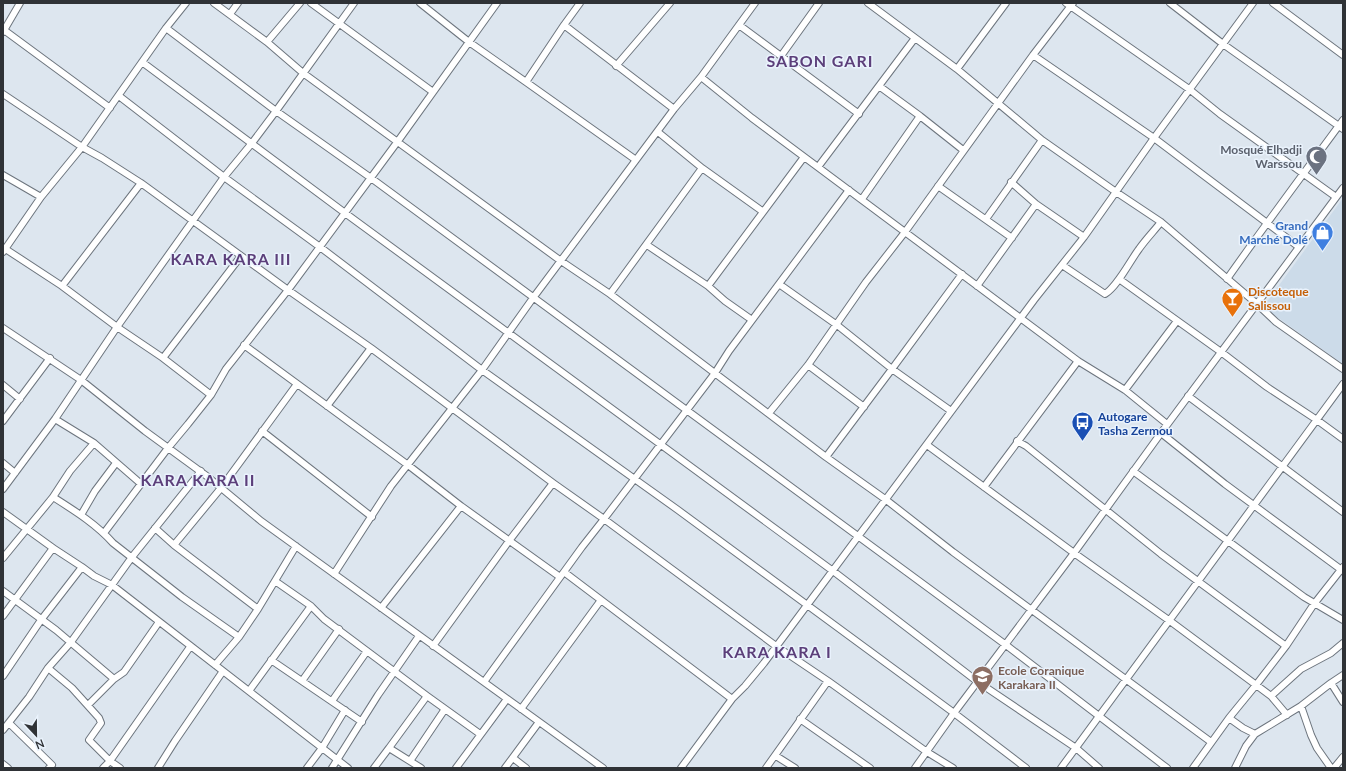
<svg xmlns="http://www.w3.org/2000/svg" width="1346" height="771" font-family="Lato,sans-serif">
<rect width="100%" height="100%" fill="#dde6ef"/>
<!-- built -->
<path fill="#ccdbe9" d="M 1343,198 L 1343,364 L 1263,307 Z"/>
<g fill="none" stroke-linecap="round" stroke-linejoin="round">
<defs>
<path id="minor" d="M 214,3 L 267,42 L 303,73 L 561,261 L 610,294 L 826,457 L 885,499 L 953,552 L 1211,742
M 311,3 L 433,92
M 420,3 L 469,42 L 526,82 L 636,160
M 868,3 L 957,69 L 1042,140 L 1116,192 L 1161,222 L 1257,304 L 1276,322 L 1343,369
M 1066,3 L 1189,89 L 1220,114 L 1336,197
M 1170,3 L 1223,44 L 1343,129
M 1273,3 L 1343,55
M 230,14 L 238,3
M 564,25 L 674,109
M 739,25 L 859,114
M 166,28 L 276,111 L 371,178 L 1006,645 L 1167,768
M 4,30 L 110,108
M 3,32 L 20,3
M 267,42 L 300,3
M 1033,55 L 1154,138 L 1299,247
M 781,56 L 819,3
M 142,62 L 345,213 L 833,571 L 978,682 L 1076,748 L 1099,768
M 616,66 L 670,3
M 957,69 L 1006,3
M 701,77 L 752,118 L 1078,361 L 1125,390 L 1167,424
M 526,82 L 564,25 L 580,3
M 879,86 L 920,116 L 963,150
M 3,94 L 82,147 L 102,158 L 141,183 L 288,290 L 371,348 L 553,483 L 604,519 L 776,646 L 828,681 L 927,752 L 953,768
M 119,96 L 224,177 L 320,247 L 482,370 L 678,510 L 954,713 L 1026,768
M 658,132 L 702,168 L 762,211
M 818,167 L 915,38
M 3,175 L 41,197
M 1011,182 L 1036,204 L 1084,237
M 938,186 L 1012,238
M 862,199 L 920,116
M 986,219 L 1042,140
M 647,245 L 708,286 L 725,301 L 752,320
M 4,248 L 62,286 L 117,327 L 163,358 L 211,395
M 3,252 L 41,197 L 82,147 L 166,28 L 186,3
M 1062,265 L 1105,294 C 1117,287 1130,261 1139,249 C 1146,239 1154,231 1161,222
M 1119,279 L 1221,352 L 1267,387 L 1317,420 L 1343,439
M 1227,279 C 1265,225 1304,173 1343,120
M 779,284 L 837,325 L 892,369 L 951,411
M 62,286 L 141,183
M 708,286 L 804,157
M 977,286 L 1036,204
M 610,294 L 702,168
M 3,328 L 81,380 L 145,431 L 208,477 L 261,521 L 603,768
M 244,345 L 408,465 L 461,506 L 560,577
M 163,358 L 241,256
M 808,365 L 864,407
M 3,385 L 20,399
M 1125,390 L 1177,321
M 1188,396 L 1343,512
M 327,406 L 371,348
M 769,413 L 808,365 L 866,282 L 905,232 L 1033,55 L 1073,3
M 55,419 L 94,443 L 140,483
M 3,421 L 50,358
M 262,431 L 372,517
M 1161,433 L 1225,484 L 1343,571
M 1017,441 L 1026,446 L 1161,554 L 1286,646
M 927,445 L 1074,553 L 1170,621 L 1271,696 L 1287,715
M 826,457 L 892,369 L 962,274
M 3,463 L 15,473
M 1133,471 L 1304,597 L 1343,620
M 984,487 L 1078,361
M 3,489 L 55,419 L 117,327 L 224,177 L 252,143 L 276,111 L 354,3
M 53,497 C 75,511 96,524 113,543 L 182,597 L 239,637
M 3,512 L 53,548 L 82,567 L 94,576 L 112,585 L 348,768
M 81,515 L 95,491 L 116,463
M 155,528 L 174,545 L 221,488 L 297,384
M 104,533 L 168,448 L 188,424 L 211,395 L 226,369 L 288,290 L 398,141 L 497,3
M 174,545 L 258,609
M 3,558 L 53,497 L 70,471 L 94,443
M 564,572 L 732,699
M 334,574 L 391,486 L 482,370 L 533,298 L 674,109 L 701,77 L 755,3
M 275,581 L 311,606 L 324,619 L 427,696 L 480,734
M 3,591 L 56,630 L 114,679 L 124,672 L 159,622
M 381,608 L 461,506
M 3,616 L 53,548
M 433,646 L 509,541 L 553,483
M 271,660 L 362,722
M 215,665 L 239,637 L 258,609 L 296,546
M 48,668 L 72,688 L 99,718 L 101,723 L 89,740 L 110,761 L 120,768
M 3,676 L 41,620 L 82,567
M 302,681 L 339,629
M 484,682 L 582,547 L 604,519 L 715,373 L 729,351 L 849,190
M 1331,683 L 1343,702
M 249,691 L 311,606
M 1271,696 L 1301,669 L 1331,653 L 1343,643
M 332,701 L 367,651
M 88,705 L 114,679
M 1301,706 L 1311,735 L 1317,748 L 1331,768
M 521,709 L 601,600
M 1229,718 L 1243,728 L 1255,734 L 1301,706 L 1331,683 L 1343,675
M 800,719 L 870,768
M 9,723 L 52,765 L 49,768
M 3,730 L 29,697 L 48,668 L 71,642 L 132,557 L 201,471
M 389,748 L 427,696
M 776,756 L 795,768
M 513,758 L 526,768
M 410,761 L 445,709
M 3,764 L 8,768
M 103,768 L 110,761 L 190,647
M 158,768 L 175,741 L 223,671
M 307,768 L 322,748 L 345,710
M 332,768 L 378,695 L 419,636
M 374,768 L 389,748 L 421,768
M 456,768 L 507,699
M 505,768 L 539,722
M 681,768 L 732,699 L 745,686 L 764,663 L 1034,300 L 1084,237 L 1154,138 L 1253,3
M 766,768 L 828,681
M 915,768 L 954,713 L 1074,553 L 1161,433 L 1343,188
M 1061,768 L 1343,384
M 1193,768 L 1229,718 L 1256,685 L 1286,646 L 1314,604 L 1343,567
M 1235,768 L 1246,746 L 1255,734
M 1334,768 L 1343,757"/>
</defs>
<!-- minor casing -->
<use href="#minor" stroke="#6d757e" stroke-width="8"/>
<!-- minor -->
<use href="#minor" stroke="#fff" stroke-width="6"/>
</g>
<!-- icons -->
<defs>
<symbol id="mosque-pin" viewBox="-11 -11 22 30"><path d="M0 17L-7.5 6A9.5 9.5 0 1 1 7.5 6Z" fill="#6b7280" stroke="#eaf3fd"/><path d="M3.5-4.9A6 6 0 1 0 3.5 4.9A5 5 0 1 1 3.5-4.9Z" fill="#fff"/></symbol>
<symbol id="shop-pin" viewBox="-11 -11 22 30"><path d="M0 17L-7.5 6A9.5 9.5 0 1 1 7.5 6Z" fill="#3f7fe0" stroke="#eaf3fd"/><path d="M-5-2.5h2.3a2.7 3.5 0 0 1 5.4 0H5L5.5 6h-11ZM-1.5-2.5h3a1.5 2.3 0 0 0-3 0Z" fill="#fff"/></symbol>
<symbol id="bar-pin" viewBox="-11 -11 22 30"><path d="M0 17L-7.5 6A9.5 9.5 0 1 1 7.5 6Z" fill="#e8710a" stroke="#eaf3fd"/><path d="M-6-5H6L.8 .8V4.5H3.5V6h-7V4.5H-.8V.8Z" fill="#fff"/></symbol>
<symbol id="bus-pin" viewBox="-11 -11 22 30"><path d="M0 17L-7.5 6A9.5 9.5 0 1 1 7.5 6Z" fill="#1a4fb4" stroke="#eaf3fd"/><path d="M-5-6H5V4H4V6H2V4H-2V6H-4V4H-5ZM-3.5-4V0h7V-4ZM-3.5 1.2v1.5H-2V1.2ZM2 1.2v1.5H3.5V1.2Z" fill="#fff"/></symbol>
<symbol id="school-pin" viewBox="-11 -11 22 30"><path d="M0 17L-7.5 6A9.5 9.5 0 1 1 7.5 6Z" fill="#8d6e63" stroke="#eaf3fd"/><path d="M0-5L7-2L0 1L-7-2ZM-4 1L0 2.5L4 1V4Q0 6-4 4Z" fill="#fff"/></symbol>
</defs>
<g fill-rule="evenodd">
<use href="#mosque-pin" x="1304" y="144" width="25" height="34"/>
<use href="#shop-pin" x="1310" y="220" width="25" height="34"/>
<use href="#bar-pin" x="1220" y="286" width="25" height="34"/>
<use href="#bus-pin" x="1070" y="410" width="25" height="34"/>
<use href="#school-pin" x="970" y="664" width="25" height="34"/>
</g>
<g text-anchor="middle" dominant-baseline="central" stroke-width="3" stroke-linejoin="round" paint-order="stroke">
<!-- worship labels -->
<g font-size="12" font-weight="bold" fill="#5b616d" stroke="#eaf3fd" text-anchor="end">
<text x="1302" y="149">Mosqué Elhadji<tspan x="1302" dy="14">Warssou</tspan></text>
</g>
<!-- shop labels -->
<g font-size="12" font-weight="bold" fill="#366cbe" stroke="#eaf3fd" text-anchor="end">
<text x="1308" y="225">Grand<tspan x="1308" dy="14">Marché Dolé</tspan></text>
</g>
<!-- food labels -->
<g font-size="12" font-weight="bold" fill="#c56008" stroke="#eaf3fd" text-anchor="start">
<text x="1248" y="291">Discoteque<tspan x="1248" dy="14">Salissou</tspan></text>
</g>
<!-- transit labels -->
<g font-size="12" font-weight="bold" fill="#164399" stroke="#eaf3fd" text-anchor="start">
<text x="1098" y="416">Autogare<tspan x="1098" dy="14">Tasha Zermou</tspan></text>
</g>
<!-- education labels -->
<g font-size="12" font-weight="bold" fill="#785e54" stroke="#eaf3fd" text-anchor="start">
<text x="998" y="670">Ecole Coranique<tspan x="998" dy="14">Karakara II</tspan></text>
</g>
<!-- district labels -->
<g font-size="16" font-weight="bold" letter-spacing="1" fill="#5c3f7a" stroke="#eaf3fd">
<text x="820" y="60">SABON GARI</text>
<text x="231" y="258">KARA KARA III</text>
<text x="198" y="479">KARA KARA II</text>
<text x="777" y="651">KARA KARA I</text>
</g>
</g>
<!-- border -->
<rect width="1346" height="771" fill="none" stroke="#2f3236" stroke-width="8"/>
<!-- north arrow -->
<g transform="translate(36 735) rotate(158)" stroke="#eaf3fd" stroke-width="3" paint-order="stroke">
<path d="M0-3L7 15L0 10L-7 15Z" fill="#2f3236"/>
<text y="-6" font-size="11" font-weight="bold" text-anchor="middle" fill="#2f3236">N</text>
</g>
</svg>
